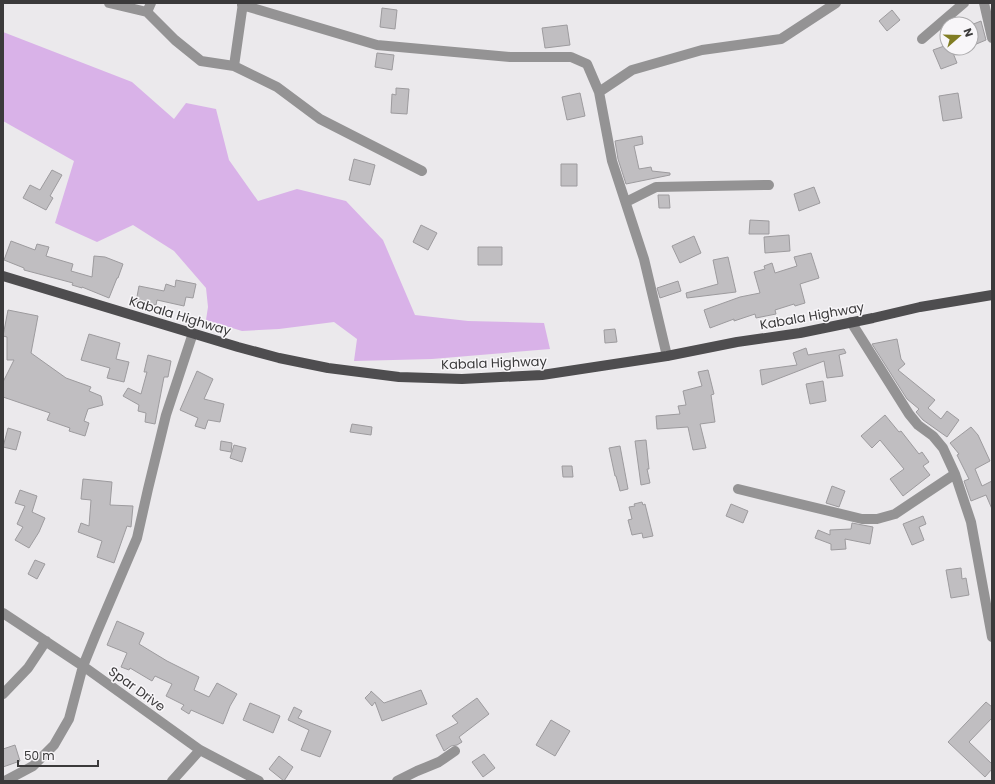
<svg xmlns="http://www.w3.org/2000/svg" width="995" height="784" font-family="Poppins,sans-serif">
<rect width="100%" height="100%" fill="#ebe9ec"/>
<!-- green -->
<path fill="#d9b2e8" d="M 3,32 L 132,82 L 174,119 L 186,103 L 216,109 L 229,160 L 258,201 L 297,189 L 346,201 L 383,240 L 415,315 L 468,321 L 544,323 L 550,349 L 432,359 L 354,361 L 357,339 L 334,322 L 279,329 L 242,331 L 206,320 L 208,307 L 206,288 L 174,251 L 133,225 L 97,242 L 55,223 L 74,161 L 3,121 Z"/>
<!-- building -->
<path fill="#c0bec1" stroke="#9d9b9e" d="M 382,8 L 397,10 L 395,29 L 380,27 Z
M 892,10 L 900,20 L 887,31 L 879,21 Z
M 981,21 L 986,40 L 974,45 L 971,37 L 971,25 Z
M 567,25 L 570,45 L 545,48 L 542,28 Z
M 947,45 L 947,48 L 951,48 L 957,63 L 941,69 L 933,50 Z
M 377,53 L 394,55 L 392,70 L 375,67 Z
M 396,88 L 409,89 L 407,114 L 391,113 L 392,94 L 396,95 Z
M 580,93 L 585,116 L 567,120 L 562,97 Z
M 958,93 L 962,118 L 943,121 L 939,96 Z
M 642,136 L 643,144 L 634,146 L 639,169 L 651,167 L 652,171 L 670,173 L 670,175 L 626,184 L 618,159 L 615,141 Z
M 354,159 L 375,165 L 370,185 L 349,180 Z
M 561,164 L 577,164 L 577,186 L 561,186 Z
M 52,170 L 62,175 L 50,196 L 53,198 L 46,210 L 23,198 L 30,185 L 40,190 Z
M 814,187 L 820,203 L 799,211 L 794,194 Z
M 658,195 L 669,195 L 670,208 L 659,208 Z
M 750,220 L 769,221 L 769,234 L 749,234 Z
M 421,225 L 437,233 L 428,250 L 413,242 Z
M 789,235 L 790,251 L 765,253 L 764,237 Z
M 694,236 L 701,253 L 680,263 L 672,246 Z
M 11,241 L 35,250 L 37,244 L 49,247 L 46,256 L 73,264 L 71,271 L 92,277 L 94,256 L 105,257 L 123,264 L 118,278 L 117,278 L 109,298 L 82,287 L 82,288 L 72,285 L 73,283 L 24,270 L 24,268 L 4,260 Z
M 478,247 L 502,247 L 502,265 L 478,265 Z
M 811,253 L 819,278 L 800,284 L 805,303 L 795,306 L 794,304 L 775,310 L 776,314 L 756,318 L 755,314 L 734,321 L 734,319 L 710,328 L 704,310 L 740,297 L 760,293 L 754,272 L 765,269 L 764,266 L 772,263 L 775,273 L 797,266 L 794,257 Z
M 728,257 L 736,292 L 687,298 L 686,293 L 718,284 L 713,260 Z
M 176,280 L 196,284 L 193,298 L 186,297 L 184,306 L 157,300 L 156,305 L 136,302 L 139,286 L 164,291 L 166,284 L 175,287 Z
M 678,281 L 681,291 L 660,298 L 657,288 Z
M 8,310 L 38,316 L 31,353 L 66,378 L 91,387 L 89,391 L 101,396 L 103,405 L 88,409 L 84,421 L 89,423 L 85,436 L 69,431 L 70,428 L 47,420 L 50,413 L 3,397 L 3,382 L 14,360 L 7,360 L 7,337 L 3,336 Z
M 615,329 L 617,342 L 605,343 L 604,330 Z
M 89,334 L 120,343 L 116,359 L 129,362 L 124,382 L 107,378 L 110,368 L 81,360 Z
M 897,339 L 901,359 L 905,364 L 898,370 L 935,400 L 928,408 L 941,419 L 947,411 L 959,420 L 947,437 L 923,420 L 916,412 L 919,409 L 907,399 L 872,344 Z
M 806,348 L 808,355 L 844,349 L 846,353 L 839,355 L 843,376 L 827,378 L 824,361 L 762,385 L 760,370 L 797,365 L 793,353 Z
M 148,355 L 171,361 L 168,377 L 164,377 L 155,424 L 145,422 L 146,413 L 138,411 L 139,405 L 123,396 L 128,388 L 141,394 L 147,372 L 144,372 Z
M 708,370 L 714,394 L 711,395 L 715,422 L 700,424 L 706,448 L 693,450 L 688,427 L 657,429 L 656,416 L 680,414 L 678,406 L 686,405 L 683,391 L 702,386 L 698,372 Z
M 197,371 L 213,379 L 204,399 L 224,404 L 220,422 L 208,420 L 205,429 L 195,426 L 198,418 L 180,410 Z
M 823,381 L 826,401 L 810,404 L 806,384 Z
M 885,415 L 899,432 L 901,431 L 919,454 L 922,452 L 929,462 L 923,466 L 930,475 L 903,496 L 890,479 L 904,469 L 880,440 L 872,448 L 861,436 Z
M 352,424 L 372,427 L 371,435 L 350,432 Z
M 971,427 L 978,435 L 990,461 L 975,469 L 982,486 L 992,481 L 992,509 L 986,495 L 971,501 L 964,481 L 969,479 L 957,455 L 959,454 L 950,443 Z
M 8,428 L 21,432 L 16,450 L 3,447 Z
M 646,440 L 649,469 L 647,469 L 650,483 L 641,485 L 635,441 Z
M 221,441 L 232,443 L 231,452 L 220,450 Z
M 234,445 L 246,448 L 242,462 L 230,458 Z
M 620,446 L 628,489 L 620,491 L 616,476 L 615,476 L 609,448 Z
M 562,466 L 572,466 L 573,477 L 563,477 Z
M 83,479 L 112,482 L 110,505 L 133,506 L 131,527 L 127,526 L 114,563 L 97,557 L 102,541 L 78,532 L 81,523 L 89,526 L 91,500 L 81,499 Z
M 832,486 L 845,491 L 839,507 L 826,503 Z
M 20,490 L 37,496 L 32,512 L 45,518 L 39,532 L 29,548 L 15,540 L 23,527 L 17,524 L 25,506 L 15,503 Z
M 642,502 L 643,505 L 645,504 L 653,536 L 643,538 L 642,533 L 632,535 L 628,520 L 632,519 L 629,507 L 635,506 L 634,504 Z
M 731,504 L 748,511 L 743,523 L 726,516 Z
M 923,516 L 926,524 L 919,527 L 924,540 L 912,545 L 903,524 Z
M 852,523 L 873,527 L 870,544 L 845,539 L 846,549 L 831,550 L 831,544 L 815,538 L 818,530 L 830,535 L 830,530 L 851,529 Z
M 35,560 L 45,564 L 37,579 L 28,574 Z
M 961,568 L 962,579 L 966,578 L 969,595 L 951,598 L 946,570 Z
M 117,621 L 144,633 L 139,644 L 167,661 L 199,677 L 194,690 L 209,697 L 217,683 L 237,694 L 230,706 L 223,724 L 191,710 L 189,714 L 181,709 L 184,705 L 166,696 L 172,684 L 155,676 L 152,681 L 130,668 L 129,670 L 121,667 L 127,653 L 107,645 Z
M 421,690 L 427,704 L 382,721 L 375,702 L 372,706 L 365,698 L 371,692 L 371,691 L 384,703 Z
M 477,698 L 489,714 L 459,737 L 462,742 L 457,745 L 451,746 L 444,751 L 436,735 L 458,723 L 452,716 Z
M 986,702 L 992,707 L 992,718 L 969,742 L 992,764 L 992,769 L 985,777 L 948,742 Z
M 250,703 L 280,716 L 273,733 L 243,720 Z
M 294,707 L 302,711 L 298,718 L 331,731 L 320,757 L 301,750 L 309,730 L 288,720 Z
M 551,720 L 570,731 L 555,756 L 536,745 Z
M 15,745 L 20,761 L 3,767 L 3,749 Z
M 484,754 L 495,768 L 483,777 L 472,762 Z
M 279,756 L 293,767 L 284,781 L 269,769 Z"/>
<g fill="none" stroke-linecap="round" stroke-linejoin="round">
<!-- minor -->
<path stroke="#949394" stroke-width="10" d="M 109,3 L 147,12 L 151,3
M 984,3 L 992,38
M 242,5 L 377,45 L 510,57 L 571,57 L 587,64 L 599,92 L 612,161 L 644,259 L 667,356
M 147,12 L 175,40 L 201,61 L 234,66 L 277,87 L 320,119 L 422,171
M 922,39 L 964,3
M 234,66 L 243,3
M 599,92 L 632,70 L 702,50 L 781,39 L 836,3
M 626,202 L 656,187 L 769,185
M 851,322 L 909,414 L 918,425 L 933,436 L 943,448 L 955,474 L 971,522 L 992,637
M 738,489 L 862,519 L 877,519 L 895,514 L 955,474
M 3,613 L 83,666 L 200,750 L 259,781
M 3,694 L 28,668 L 46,641
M 5,781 L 33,766 L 54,745 L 69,719 L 83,666 L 96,634 L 137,538 L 148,489 L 166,415 L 193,333
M 172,781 L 200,750
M 397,781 L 417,771 L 439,762 L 455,751"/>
<!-- major -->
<path stroke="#4e4d4f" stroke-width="10" d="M 3,276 L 238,347 L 279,358 L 328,368 L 399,377 L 462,379 L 542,375 L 667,356 L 737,342 L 800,333 L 873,318 L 920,307 L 992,295"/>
</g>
<g text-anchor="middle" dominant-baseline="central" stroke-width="3" stroke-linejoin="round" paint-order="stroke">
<!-- street labels -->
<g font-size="13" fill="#3b3a3b" stroke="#f8f6f9">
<text transform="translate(180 316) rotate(17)">Kabala Highway</text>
<text transform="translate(812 316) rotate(-10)">Kabala Highway</text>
<text transform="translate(494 363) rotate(-2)">Kabala Highway</text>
<text transform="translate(137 689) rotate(36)">Spar Drive</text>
</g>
</g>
<!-- border -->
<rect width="995" height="784" fill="none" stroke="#3b3a3b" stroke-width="8"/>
<!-- north arrow -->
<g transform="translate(959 36) rotate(70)"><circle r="19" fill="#f8f6f9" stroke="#acabad"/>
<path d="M0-3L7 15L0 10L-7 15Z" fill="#817d24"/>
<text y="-6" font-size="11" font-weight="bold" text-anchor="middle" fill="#3b3a3b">N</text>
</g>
<!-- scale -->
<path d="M18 760v6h80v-6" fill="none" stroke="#3b3a3b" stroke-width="2"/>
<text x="24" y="760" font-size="12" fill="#3b3a3b" stroke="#f8f6f9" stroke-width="3" paint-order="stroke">50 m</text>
</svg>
